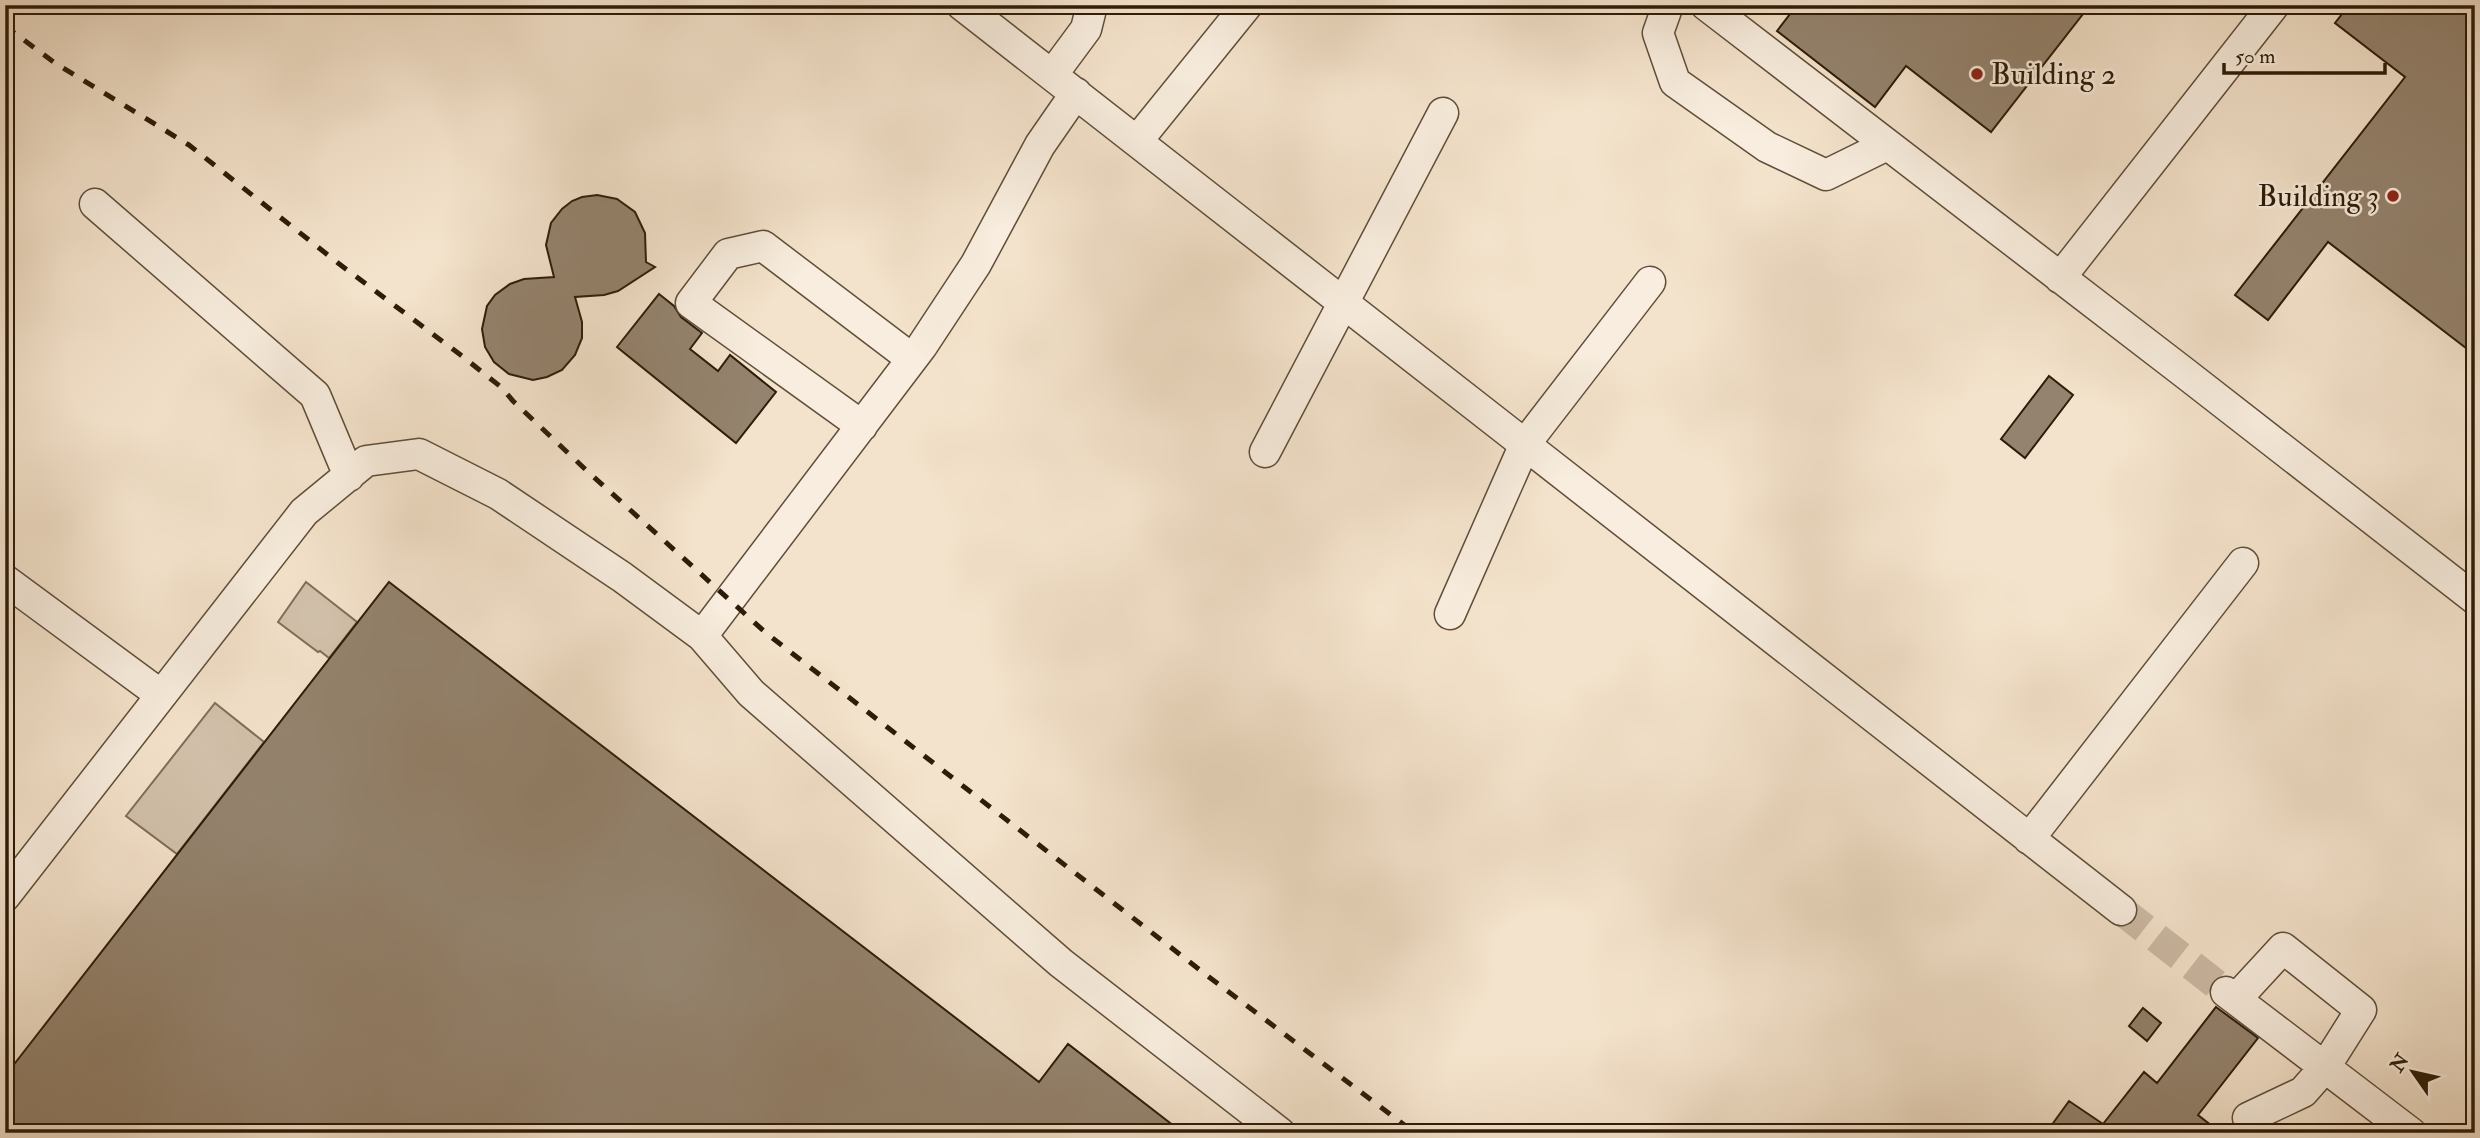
<svg xmlns="http://www.w3.org/2000/svg" width="2480" height="1138" font-family="'IM FELL Double Pica',serif">
<rect width="100%" height="100%" fill="#f4e3cc"/>
<filter id="stains"><feTurbulence type="fractalNoise" baseFrequency=".00286" numOctaves="4"/><feColorMatrix values="0 0 0 0 .2 0 0 0 0 .09 0 0 0 0 .02 0 0 0 .5 -.17"/></filter>
<radialGradient id="worn" r=".72"><stop offset=".6" stop-color="#630" stop-opacity="0"/><stop offset="1" stop-color="#630" stop-opacity=".3"/></radialGradient>
<!-- green -->
<path fill="#d2c1ab" stroke="#806e5a" stroke-width="2" d="M 306,582 L 357,622 L 329,658 L 320,651 L 318,652 L 278,622 Z
M 215,703 L 264,742 L 177,854 L 126,816 Z"/>
<!-- building -->
<path fill="#94836e" stroke="#2d1c09" stroke-width="2" d="M 1797,5 L 2090,5 L 1991,132 L 1906,66 L 1875,107 L 1777,31 Z
M 2349,5 L 2475,5 L 2475,355 L 2328,242 L 2268,320 L 2235,295 L 2405,77 L 2335,23 Z
M 597,195 L 617,199 L 635,212 L 645,233 L 646,262 L 655,267 L 618,291 L 604,295 L 575,297 L 582,322 L 582,338 L 575,355 L 562,370 L 547,377 L 533,380 L 509,374 L 494,362 L 485,347 L 482,329 L 487,306 L 495,295 L 510,284 L 524,279 L 554,277 L 546,245 L 551,223 L 562,209 L 572,201 L 582,197 Z
M 659,294 L 674,306 L 681,317 L 702,333 L 690,349 L 718,371 L 730,355 L 776,392 L 736,443 L 617,347 Z
M 2049,376 L 2073,395 L 2025,458 L 2001,439 Z
M 389,582 L 1039,1082 L 1068,1044 L 1183,1133 L 5,1133 L 5,1076 Z
M 2216,1007 L 2258,1038 L 2198,1115 L 2221,1133 L 2046,1133 L 2069,1101 L 2103,1124 L 2144,1072 L 2157,1083 Z
M 2143,1008 L 2161,1023 L 2147,1041 L 2129,1026 Z"/>
<g fill="none" stroke-linecap="round" stroke-linejoin="round">
<!-- minor-tunnel -->
<path stroke="#ccbba5" stroke-width="30" stroke-dasharray="30 15" stroke-linecap="butt" d="M 2121,910 L 2226,992"/>
<defs>
<path id="minor" d="M 962,5 L 2121,910
M 1668,5 L 1658,33 L 1675,82 L 1767,147 L 1826,175 L 1887,145
M 1706,5 L 2186,374 L 2475,599
M 1052,75 L 1086,29 L 1092,5
M 1076,93 L 1040,145 L 976,264 L 922,346 L 702,636 L 751,693 L 1061,963 L 1280,1133
M 1137,141 L 1247,5
M 95,204 L 315,395 L 349,476
M 2060,278 L 2274,5
M 862,426 L 691,303 L 728,254 L 763,246 L 912,359
M 1265,452 L 1443,113
M 5,580 L 161,695
M 1450,614 L 1525,444 L 1650,282
M 2029,839 L 2243,563
M 5,896 L 304,512 L 366,461 L 419,454 L 498,494 L 622,577 L 702,636
M 2226,992 L 2411,1133
M 2236,999 L 2283,948 L 2361,1010 L 2325,1067 L 2303,1092 L 2248,1118"/>
</defs>
<!-- minor casing -->
<use href="#minor" stroke="#5f4e3a" stroke-width="33"/>
<!-- minor -->
<use href="#minor" stroke="#f8edde" stroke-width="30"/>
<!-- rail -->
<path stroke="#2d1c09" stroke-width="5" stroke-dasharray="12 12" stroke-linecap="butt" d="M 5,26 L 55,63 L 189,145 L 338,263 L 462,356 L 501,387 L 513,401 L 585,469 L 766,633 L 1209,977 L 1415,1133"/>
</g>
<!-- markers -->
<g fill="#8f2418" stroke="#f8edde" stroke-width="2.5">
<circle cx="1977" cy="74" r="7"/>
<circle cx="2393" cy="196" r="7"/>
</g>
<g text-anchor="middle" dominant-baseline="central" stroke-width="5" stroke-linejoin="round" paint-order="stroke">
<!-- poi labels -->
<g font-size="30" fill="#2d1c09" stroke="#f8edde" text-anchor="start">
<text x="1991" y="74">Building 2</text>
<text x="2379" y="196" text-anchor="end">Building 3</text>
</g>
</g>
<!-- margin -->
<rect width="2480" height="1138" fill="none" stroke="#f4e3cc" stroke-width="28"/>
<rect x="7" y="7" width="2466" height="1124" fill="none" stroke="#2d1c09" stroke-width="3.5"/>
<rect x="14" y="14" width="2452" height="1110" fill="none" stroke="#2d1c09" stroke-width="2"/>
<!-- north arrow -->
<g transform="translate(2413 1072) rotate(304)" stroke="#f8edde" stroke-width="5" paint-order="stroke">
<path d="M0-5L12 26L0 18L-12 26Z" fill="#2d1c09"/>
<text y="-10" font-size="19" font-weight="bold" text-anchor="middle" fill="#2d1c09">N</text>
</g>
<!-- scale -->
<path d="M2224 63v10h161v-10" fill="none" stroke="#2d1c09" stroke-width="3.5"/>
<text x="2235" y="63" font-size="21" fill="#2d1c09" stroke="#f8edde" stroke-width="5" paint-order="stroke">50 m</text>
<rect width="100%" height="100%" filter="url(#stains)"/>
<rect width="100%" height="100%" fill="url(#worn)"/>
</svg>
